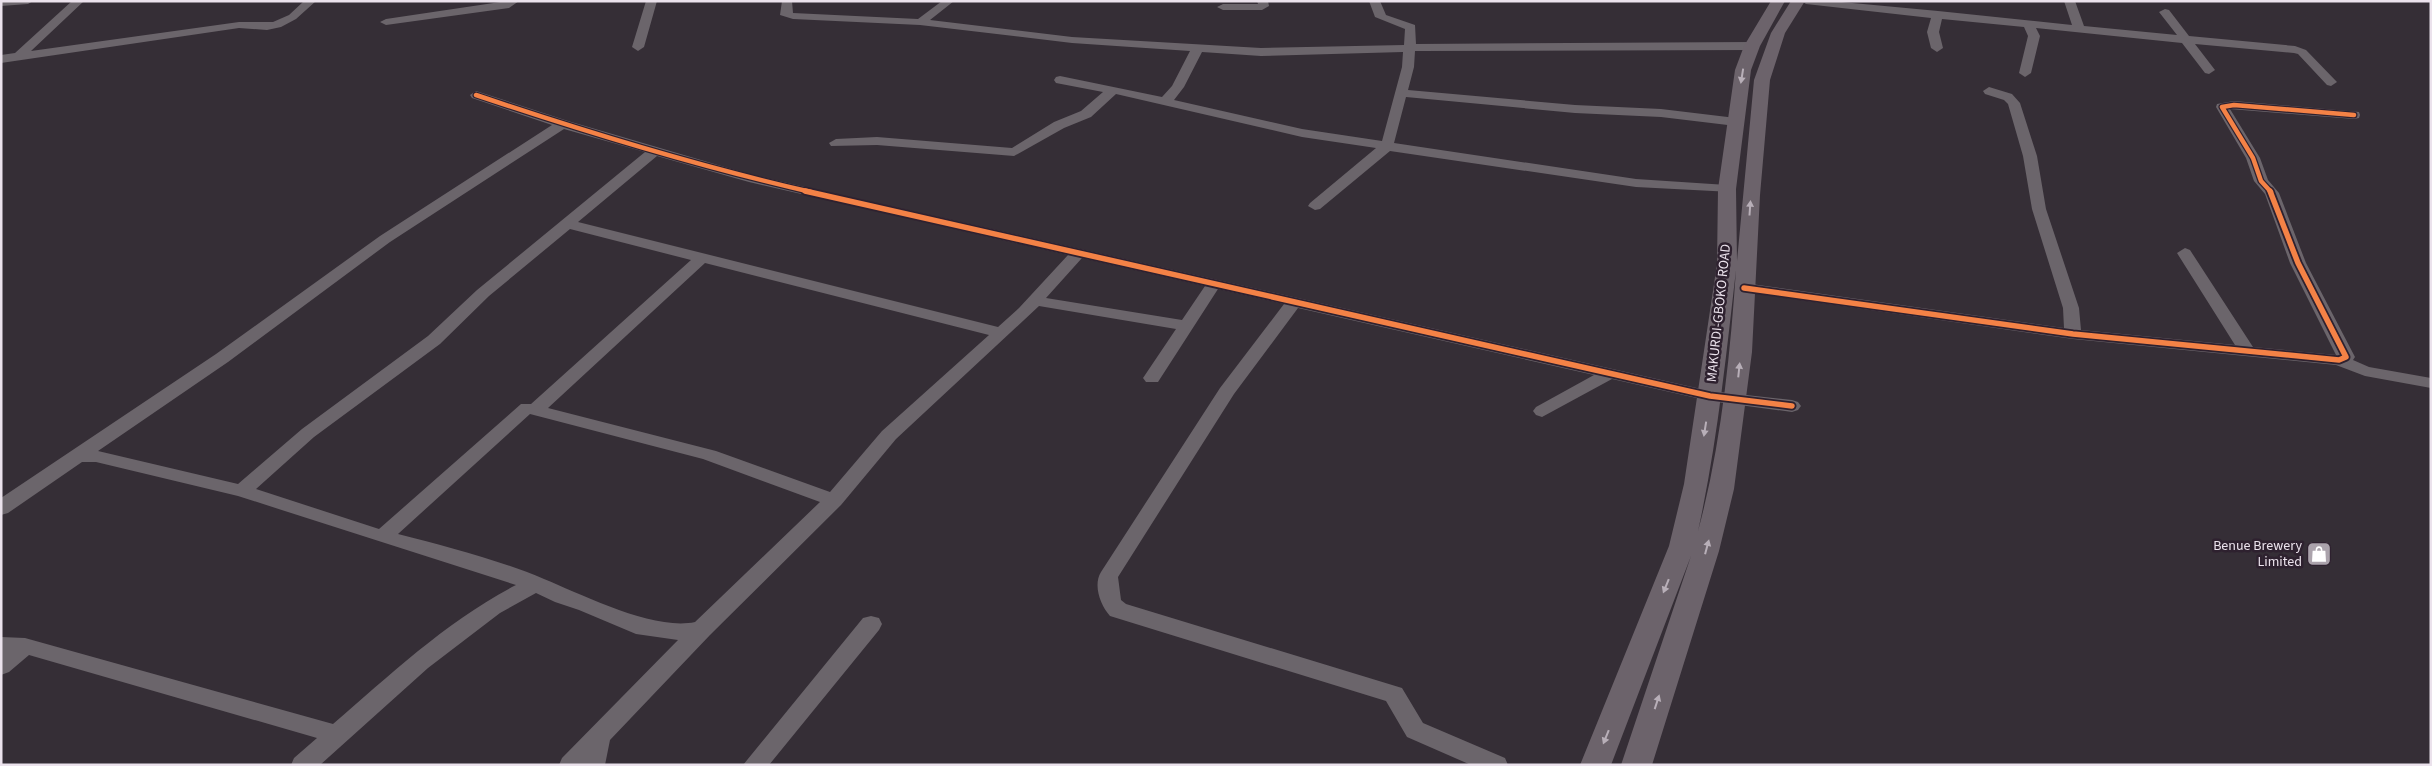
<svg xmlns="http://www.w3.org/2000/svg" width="2432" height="766" font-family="'Source Sans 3',sans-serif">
<rect width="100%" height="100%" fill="#352e36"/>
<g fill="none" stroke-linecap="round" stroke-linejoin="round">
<!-- minor -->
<path fill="#6b656b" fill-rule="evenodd" d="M 1,1 L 33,1 L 28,4 L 1,6 Z
M 72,1 L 84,1 L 31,51 L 239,22 L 273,22 L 289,15 L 304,1 L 316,1 L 296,19 L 281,27 L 267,30 L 239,28 L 1,63 L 1,55 L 15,53 Z
M 507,1 L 519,1 L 509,8 L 386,25 L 380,22 L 386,19 Z
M 646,1 L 657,1 L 644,47 L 638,51 L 632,47 Z
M 782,1 L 792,1 L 793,13 L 918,19 L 942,1 L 954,1 L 930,20 L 1072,37 L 1261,48 L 1404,45 L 1405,29 L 1375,17 L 1369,1 L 1380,1 L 1386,15 L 1415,25 L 1416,44 L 1752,42 L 1758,46 L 1752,50 L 1415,51 L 1414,67 L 1408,90 L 1575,105 L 1661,109 L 1736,118 L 1742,122 L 1736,126 L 1661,117 L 1575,113 L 1406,97 L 1394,143 L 1636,179 L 1727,185 L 1734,189 L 1732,192 L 1636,187 L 1390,151 L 1320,209 L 1315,210 L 1308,206 L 1310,203 L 1376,148 L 1302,137 L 1116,94 L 1091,117 L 1064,128 L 1014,156 L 877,145 L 831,146 L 829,143 L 836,139 L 877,137 L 1012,148 L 1054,122 L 1081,111 L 1103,92 L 1056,83 L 1054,80 L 1056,77 L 1060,76 L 1162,97 L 1172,86 L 1190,51 L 1072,43 L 920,25 L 793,19 L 780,15 ZM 1202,52 L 1261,56 L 1403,52 L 1402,67 L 1382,141 L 1302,129 L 1174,100 L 1184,87 Z
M 1257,1 L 1268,1 L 1269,6 L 1262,10 L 1223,10 L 1217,7 L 1223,4 L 1258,4 Z
M 1801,1 L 1831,1 L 1938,11 L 2072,25 L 2064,1 L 2075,1 L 2084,26 L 2177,35 L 2159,12 L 2165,9 L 2169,10 L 2189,36 L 2295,46 L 2306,50 L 2337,82 L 2331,86 L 2327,85 L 2298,54 L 2294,53 L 2195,44 L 2215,70 L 2209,74 L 2205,73 L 2182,43 L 2036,28 L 2040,36 L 2031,73 L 2025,77 L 2019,73 L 2028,36 L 2024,27 L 1942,19 L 1939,32 L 1943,48 L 1937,52 L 1931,48 L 1927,32 L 1931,18 L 1806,4 Z
M 1989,87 L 2012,94 L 2020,103 L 2037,156 L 2046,209 L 2079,308 L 2081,330 L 2235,345 L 2177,253 L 2185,248 L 2190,250 L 2253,347 L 2336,355 L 2290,263 L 2265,194 L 2254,181 L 2246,158 L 2216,107 L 2217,104 L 2234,101 L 2359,112 L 2360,115 L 2359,118 L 2354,119 L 2230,109 L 2260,158 L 2268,180 L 2279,193 L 2306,263 L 2355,357 L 2353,360 L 2369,367 L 2431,378 L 2431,388 L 2365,376 L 2336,365 L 2073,339 L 1738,291 L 1736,288 L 1744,283 L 2064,328 L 2063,308 L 2032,209 L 2023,156 L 2008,104 L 2004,100 L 1985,94 L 1983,91 Z
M 476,91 L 568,121 L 752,175 L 1710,391 L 1792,400 L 1798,402 L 1801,406 L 1798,410 L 1792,412 L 1710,401 L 1612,379 L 1542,417 L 1536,415 L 1533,411 L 1536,407 L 1594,375 L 1298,308 L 1234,394 L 1118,577 L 1121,600 L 1126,604 L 1402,688 L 1423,723 L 1505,758 L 1508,765 L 1471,765 L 1407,737 L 1386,701 L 1110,616 C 1100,605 1093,585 1101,572 L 1220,388 L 1284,304 L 1218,289 L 1158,382 L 1146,382 L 1143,378 L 1176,329 L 1039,306 L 896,439 L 841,505 L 710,635 L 610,740 L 605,765 L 559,765 L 562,758 L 678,640 L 636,634 L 579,610 L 555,602 L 536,593 L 500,613 L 428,668 L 320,765 L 291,765 L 294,758 L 317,738 L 29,655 L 9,672 L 1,675 L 1,637 L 25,638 L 333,724 C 391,674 448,620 516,585 L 238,496 L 96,462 L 82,462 L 8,513 L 1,515 L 1,498 L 216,354 L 380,236 L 552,125 L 472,98 L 470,95 ZM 564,129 L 645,152 L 477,290 L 428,336 L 302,429 L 238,484 L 98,451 L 228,362 L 390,242 ZM 657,156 L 749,182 L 1068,255 L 1019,308 L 998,327 L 578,222 ZM 570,229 L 691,260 L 531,404 L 521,404 L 379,529 L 256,489 L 314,437 L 440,344 L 489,296 ZM 1082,258 L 1205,286 L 1182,320 L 1046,298 ZM 705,263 L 989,335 L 882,431 L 830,492 L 716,451 L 548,408 ZM 530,414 L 703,459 L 820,502 L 695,622 C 654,631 583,595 544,579 C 499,560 445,546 398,534 Z
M 871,616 L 879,618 L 882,624 L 879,630 L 769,765 L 743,765 L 863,618 Z"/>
<!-- major -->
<path fill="#6c636b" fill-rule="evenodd" d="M 1771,1 L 1785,1 L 1760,46 L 1751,70 L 1736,189 L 1737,261 L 1754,80 L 1771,33 L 1791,1 L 1805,1 L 1785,33 L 1770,80 L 1760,195 L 1752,352 L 1734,489 L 1719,551 L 1652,765 L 1621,765 L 1691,556 L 1611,765 L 1580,765 L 1669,546 L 1684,484 L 1717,264 L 1718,189 L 1735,70 L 1744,46 ZM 1736,270 C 1730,357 1721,446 1698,531 C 1717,445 1726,357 1736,270 Z"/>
<defs>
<path id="cycleway-far1" d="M 476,95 C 586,132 697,166 811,192
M 2271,192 L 2261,181 L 2253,158 L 2222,107 L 2234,105 L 2354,115"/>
<path id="cycleway" d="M 805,191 L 1710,396 L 1792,406
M 1744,288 L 2073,334 L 2339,360 L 2346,357 L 2298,263 L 2270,191"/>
</defs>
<!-- cycleway-far1 casing -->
<use href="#cycleway-far1" stroke="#2e212f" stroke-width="7"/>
<!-- cycleway casing -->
<use href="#cycleway" stroke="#2e212f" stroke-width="9"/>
<!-- cycleway-far1 -->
<use href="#cycleway-far1" stroke="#f48246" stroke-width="4.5"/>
<!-- cycleway -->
<use href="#cycleway" stroke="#f48246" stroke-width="5.5"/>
</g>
<!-- one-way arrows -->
<defs><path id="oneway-solid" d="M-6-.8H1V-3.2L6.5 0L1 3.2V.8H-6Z" transform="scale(1.25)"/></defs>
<g fill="#b8afb8">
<use href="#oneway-solid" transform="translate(1742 76) rotate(99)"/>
<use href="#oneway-solid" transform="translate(1750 208) rotate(-86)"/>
<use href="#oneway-solid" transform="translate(1739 370) rotate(-84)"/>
<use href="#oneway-solid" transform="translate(1705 429) rotate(99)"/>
<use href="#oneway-solid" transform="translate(1707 547) rotate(-75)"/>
<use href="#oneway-solid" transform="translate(1666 586) rotate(112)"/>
<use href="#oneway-solid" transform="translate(1657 702) rotate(-72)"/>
<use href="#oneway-solid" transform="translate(1606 737) rotate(112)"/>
</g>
<!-- icons -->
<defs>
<symbol id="shop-square" viewBox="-11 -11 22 22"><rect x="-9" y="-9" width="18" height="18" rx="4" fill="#aba3ac" stroke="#2e212f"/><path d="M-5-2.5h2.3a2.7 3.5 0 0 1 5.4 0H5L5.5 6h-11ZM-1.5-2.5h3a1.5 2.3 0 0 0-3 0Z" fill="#fff"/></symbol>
</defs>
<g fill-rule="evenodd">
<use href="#shop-square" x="2305" y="540" width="28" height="28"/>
</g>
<g text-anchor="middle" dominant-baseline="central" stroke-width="5" stroke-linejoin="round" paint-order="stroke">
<!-- street labels -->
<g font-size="14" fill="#ebe2ec" stroke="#2e212f">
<text transform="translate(1719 313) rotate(-84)">MAKURDI-GBOKO ROAD</text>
</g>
<!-- poi labels -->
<g font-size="14" fill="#ebe2ec" stroke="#2e212f" text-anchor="end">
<text x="2302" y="546">Benue Brewery<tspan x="2302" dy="16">Limited</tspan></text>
</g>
</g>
<!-- border -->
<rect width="2432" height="766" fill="none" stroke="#ebe2ec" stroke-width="5"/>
</svg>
